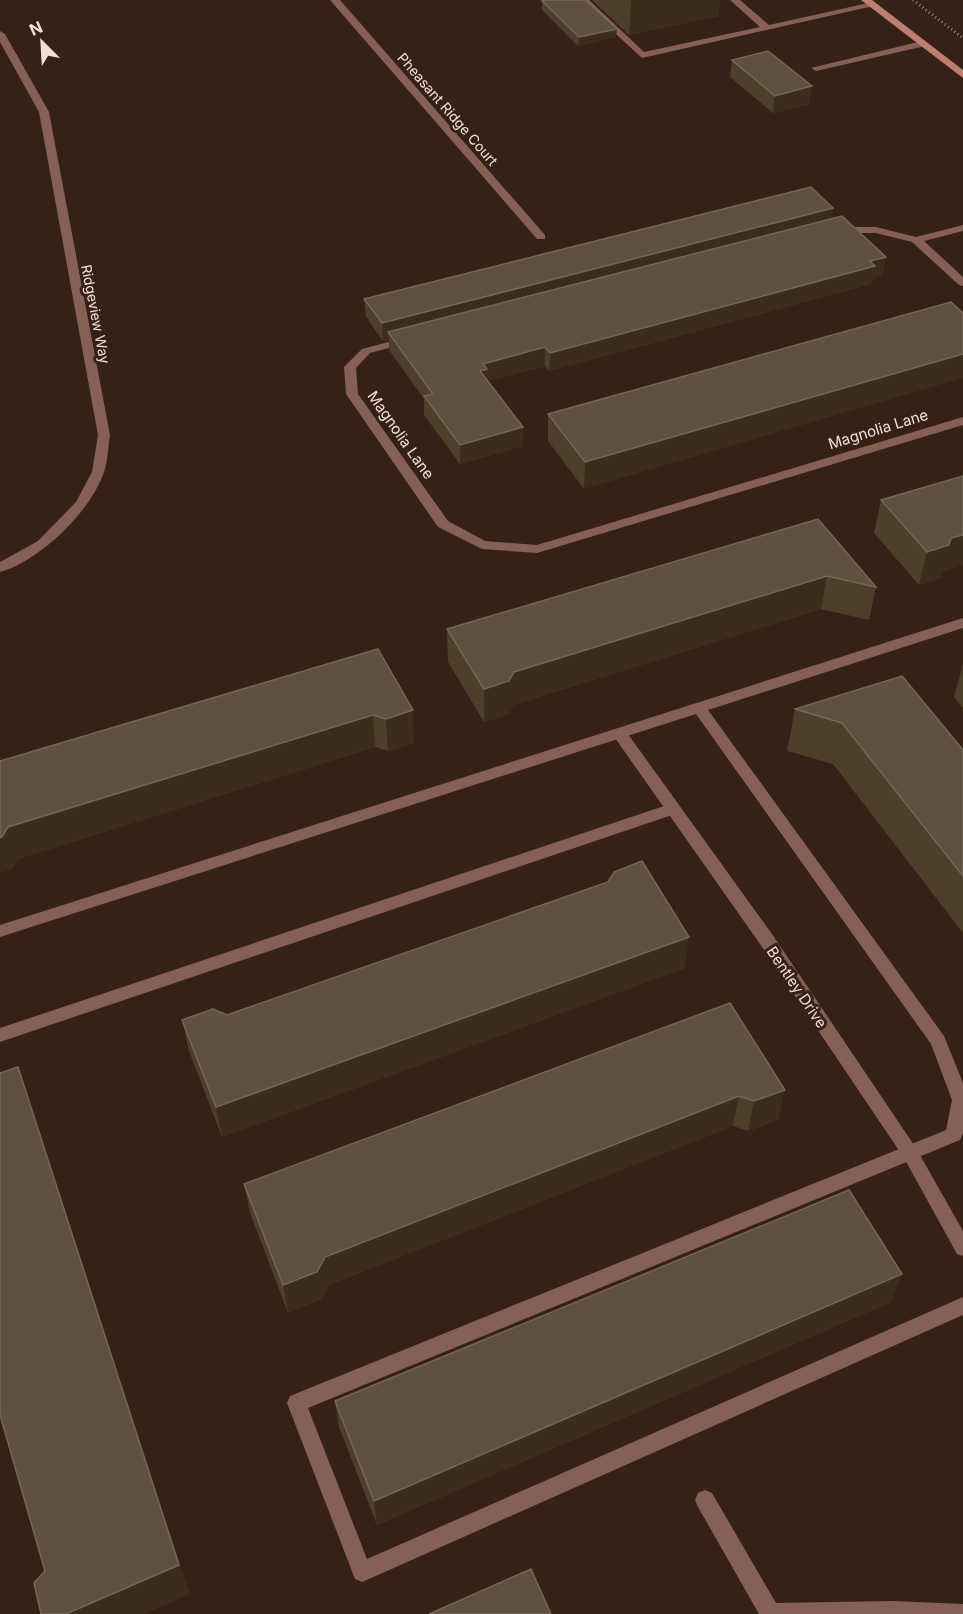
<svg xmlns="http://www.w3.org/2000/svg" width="963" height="1614" font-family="Inter,sans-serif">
<rect width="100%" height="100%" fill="#352116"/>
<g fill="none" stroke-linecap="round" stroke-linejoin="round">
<!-- path -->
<path stroke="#96857c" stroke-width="3" stroke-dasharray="1 3" stroke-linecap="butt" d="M 913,0 L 963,38"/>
<!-- lane -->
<path fill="#865f56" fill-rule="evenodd" d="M 579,0 L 589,0 L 644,52 L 760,27 L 730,0 L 740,0 L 769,25 L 873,2 L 878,5 L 642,58 Z
M 922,41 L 927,44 L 925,46 L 816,71 L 811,68 Z
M 963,618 L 963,628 L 708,710 L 944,1036 L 963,1083 L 963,1133 L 960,1140 L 308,1408 L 367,1559 L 963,1297 L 963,1315 L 369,1579 L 362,1582 L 355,1579 L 287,1403 L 290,1396 L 946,1130 L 952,1100 L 931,1044 L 696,714 L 0,937 L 0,925 Z
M 673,803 L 678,805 L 681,809 L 678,813 L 0,1042 L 0,1028 Z
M 705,1490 L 712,1493 L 776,1603 L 892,1601 L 963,1604 L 963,1614 L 759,1614 L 698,1507 L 695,1500 L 698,1493 Z"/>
<!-- street -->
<path fill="#865f56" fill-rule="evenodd" d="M 330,0 L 340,0 L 545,235 L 545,239 L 537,239 Z
M 0,31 L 5,34 L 49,112 L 110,435 C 108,447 108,461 104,472 C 91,511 40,561 0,572 L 0,562 L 38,541 L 76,502 L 92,472 L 98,435 L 39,112 L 0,42 Z
M 963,225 L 963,231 L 924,241 L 963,277 L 963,286 L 959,285 L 912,242 L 876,233 L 837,233 L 832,230 L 837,227 L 876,227 L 916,237 Z
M 407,337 L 413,340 L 411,342 L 370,353 L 356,368 L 358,394 L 448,521 L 485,541 L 537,545 L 963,417 L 963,425 L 537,553 L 482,549 L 438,527 L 346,394 L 344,367 L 362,349 Z
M 620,729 L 625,730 L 772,934 L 916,1148 L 963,1231 L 963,1256 L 957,1254 L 904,1158 L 760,944 L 615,738 L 613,734 L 615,730 Z"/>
<!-- secondary -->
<path fill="#bc7f71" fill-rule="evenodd" d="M 861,0 L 872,0 L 963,70 L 963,78 Z"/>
</g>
<!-- wall -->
<path fill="#4d3f2c" d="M 592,0 L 720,0 L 718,16 L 629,35 Z
M 542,1 L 616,37 L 578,46 L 542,10 Z
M 732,60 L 809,104 L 773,113 L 730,77 Z
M 831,219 L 886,257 L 882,275 L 873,277 L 871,284 L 549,371 L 545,366 L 488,381 L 523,446 L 460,464 L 424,415 L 424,399 L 389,350 L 389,340 L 383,341 L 366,317 L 364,299 Z
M 951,302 L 584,489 L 548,441 L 548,414 Z
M 963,476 L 963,565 L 943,571 L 941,578 L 919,585 L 874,533 L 881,500 Z
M 818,519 L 876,587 L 869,620 L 821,609 L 513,705 L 509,714 L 484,722 L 448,662 L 447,629 Z
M 378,649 L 414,743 L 388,751 L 375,747 L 18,859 L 12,869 L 0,761 Z
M 963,664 L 963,708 L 954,697 Z
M 795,709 L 963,750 L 963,933 L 833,764 L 787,751 Z
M 685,968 L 222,1137 L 189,1051 L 182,1020 L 227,1015 Z
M 730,1003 L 778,1120 L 748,1131 L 733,1126 L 329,1285 L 321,1299 L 288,1313 L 250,1213 L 244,1184 Z
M 902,1274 L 891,1302 L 377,1525 L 339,1427 L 335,1401 Z"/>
<!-- shaded-wall -->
<path fill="#3c2c1b" d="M 631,0 L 720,0 L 718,16 L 629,35 Z
M 617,29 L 616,37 L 578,46 L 579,37 Z
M 812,86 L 809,104 L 773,113 L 775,96 Z
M 833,208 L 830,226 L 388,332 L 389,340 L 383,341 L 382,323 Z
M 886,257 L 882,275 L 873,277 L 871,284 L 549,371 L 550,353 Z
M 545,347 L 545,366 L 487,381 L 480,371 L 483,364 Z
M 963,354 L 963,378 L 584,489 L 585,462 Z
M 523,427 L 523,446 L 460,464 L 460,445 Z
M 963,535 L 963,565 L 943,571 L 941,578 L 919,585 L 927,552 L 951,538 Z
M 827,576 L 821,609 L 513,705 L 509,714 L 484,722 L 484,689 L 514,672 Z
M 413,710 L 414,743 L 388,751 L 386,719 Z
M 373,715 L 375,747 L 18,859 L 12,869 L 0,873 L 0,838 L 8,827 Z
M 689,937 L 685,968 L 222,1137 L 216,1107 Z
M 18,1067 L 31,1106 L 190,1594 L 144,1614 L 66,1614 Z
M 785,1090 L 778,1120 L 748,1131 L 754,1101 Z
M 739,1096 L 733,1126 L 329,1285 L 321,1299 L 288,1313 L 283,1285 L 325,1257 Z
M 902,1274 L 891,1302 L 377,1525 L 374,1501 Z"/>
<!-- building -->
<path fill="#5f513f" stroke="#756757" stroke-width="1.5" d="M 546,0 L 585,0 L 617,29 L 579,37 L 542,1 Z
M 768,51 L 812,86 L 775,96 L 732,60 Z
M 811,187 L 833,208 L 382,323 L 364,299 Z
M 842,216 L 886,257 L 870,261 L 875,266 L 550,353 L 545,347 L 483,364 L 487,369 L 480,371 L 523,427 L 460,445 L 424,396 L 433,394 L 388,332 Z
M 951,302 L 963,313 L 963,354 L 585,462 L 548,414 Z
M 963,476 L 963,535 L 951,538 L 949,545 L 927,552 L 881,500 Z
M 818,519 L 876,587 L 827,576 L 514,672 L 509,681 L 484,689 L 447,629 Z
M 378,649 L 413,710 L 386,719 L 373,715 L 8,827 L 2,837 L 0,838 L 0,761 Z
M 902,676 L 963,750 L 963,876 L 842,723 L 795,709 Z
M 642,861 L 689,937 L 216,1107 L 182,1020 L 213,1009 L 227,1015 L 608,882 L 614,872 Z
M 730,1003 L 785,1090 L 754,1101 L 739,1096 L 325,1257 L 317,1272 L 283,1285 L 244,1184 Z
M 18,1067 L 179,1565 L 66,1614 L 41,1614 L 34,1583 L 45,1571 L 0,1415 L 0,1073 Z
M 849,1190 L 902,1274 L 374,1501 L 335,1401 Z
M 531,1569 L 551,1614 L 429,1614 Z"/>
<g text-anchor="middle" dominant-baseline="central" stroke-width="6" stroke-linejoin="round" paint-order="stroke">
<!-- far-street labels -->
<g font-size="14" fill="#efe1da" stroke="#352116">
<text transform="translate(448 109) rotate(49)">Pheasant Ridge Court</text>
<text transform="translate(96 314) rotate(79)">Ridgeview Way</text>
</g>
<!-- street labels -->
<g font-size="15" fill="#efe1da" stroke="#352116">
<text transform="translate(878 429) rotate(-17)">Magnolia Lane</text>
<text transform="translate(401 435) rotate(55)">Magnolia Lane</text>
<text transform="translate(797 987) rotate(56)">Bentley Drive</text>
</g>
</g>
<!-- north arrow -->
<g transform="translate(42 42) rotate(336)" stroke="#352116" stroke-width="4.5" paint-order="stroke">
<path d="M0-4.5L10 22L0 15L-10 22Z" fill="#efe1da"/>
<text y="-9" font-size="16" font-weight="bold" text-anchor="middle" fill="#efe1da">N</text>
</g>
</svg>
